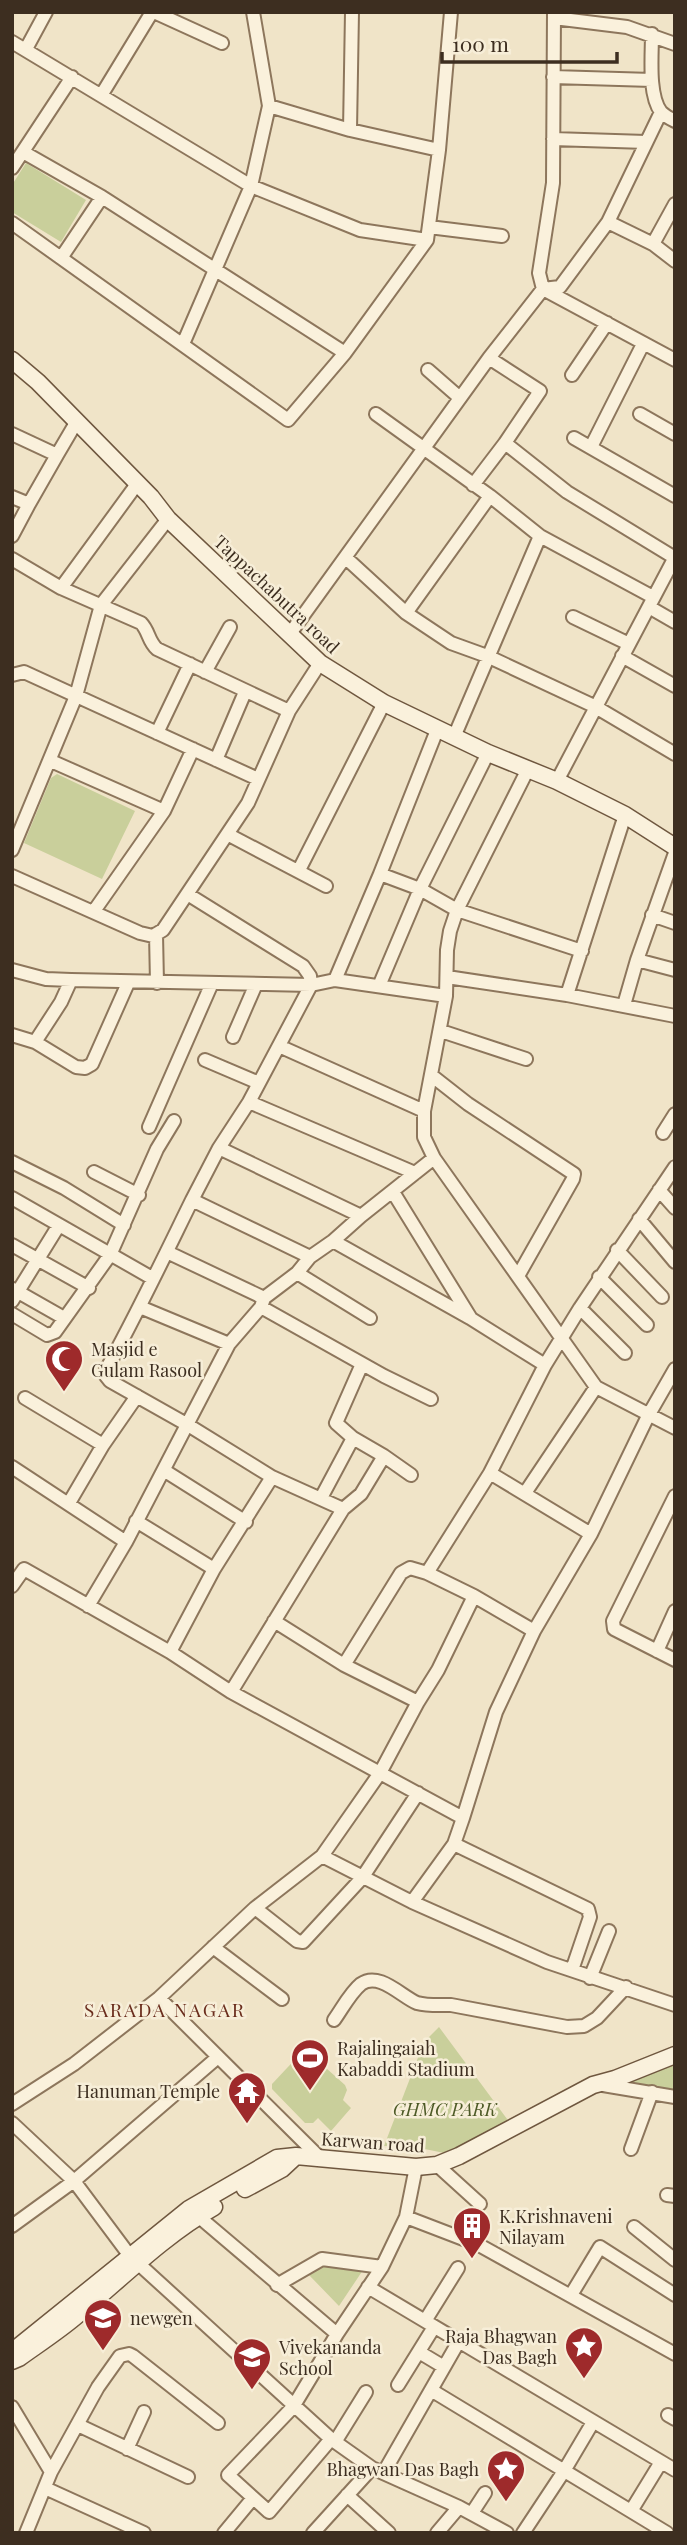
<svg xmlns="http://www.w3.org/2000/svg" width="687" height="2545" font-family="'Playfair Display',serif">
<rect width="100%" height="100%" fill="#f0e4c8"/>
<!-- green -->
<path fill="#c9cf9b" d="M 26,163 L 86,200 L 61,242 L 12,212 L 12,185 Z
M 57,774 L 135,811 L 102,879 L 24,843 L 51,778 Z
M 439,2027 L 513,2127 L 459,2156 L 410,2146 L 384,2146 L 424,2042 Z
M 307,2051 L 345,2085 L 347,2090 L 343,2100 L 351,2108 L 331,2131 L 318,2118 L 313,2123 L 305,2123 L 272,2089 L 272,2084 L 302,2052 Z
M 675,2061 L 675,2096 L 627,2082 Z
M 324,2264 L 365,2267 L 339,2306 L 309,2275 Z"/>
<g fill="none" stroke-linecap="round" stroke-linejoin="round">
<defs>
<path id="street" d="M 154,12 L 222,43
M 554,12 L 553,183 L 539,273 L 543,289 L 675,360
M 554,18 L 627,27 L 675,44
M 652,34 C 652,55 648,95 661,112 C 664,115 671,119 675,121
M 12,42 L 251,186 L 360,230 L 427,240
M 26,49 L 46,12
M 553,77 L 652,80
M 102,94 L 152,12
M 269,106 L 350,130 L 439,150
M 350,130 L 352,12
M 553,139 L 646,142
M 23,152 L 102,197 L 345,353
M 12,168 L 72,77
M 608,222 L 653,244 L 675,261
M 12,223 L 288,420 L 345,353 L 427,240 L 439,150 L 451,12
M 429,227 L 502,236
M 653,244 L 675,204
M 61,258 L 102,197
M 183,344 L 251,186 L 269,106 L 253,12
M 489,358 L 540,391 L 505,443
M 428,370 L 460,398
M 572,375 L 607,323
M 376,414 L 490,496 L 540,536
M 640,414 L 675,434
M 12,434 L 57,455 L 77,421
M 574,438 L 675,496
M 591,447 L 643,344
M 473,485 L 505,443 L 567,492 L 675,558
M 12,497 L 29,504 L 12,536
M 29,504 L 57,455
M 346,558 L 406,613 L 451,643 L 487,656 L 594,706 L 675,754
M 12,559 L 61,588 L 141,623 C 149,631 148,641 157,649 L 289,711
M 61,588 L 137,484
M 649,607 L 675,622
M 406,613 L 490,496
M 573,617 L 629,644
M 289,635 L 489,358 L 543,289 L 560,287 L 608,222 L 661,112
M 622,656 L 675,686
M 205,672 L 230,627
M 12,675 L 24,672 L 258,779
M 437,730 L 380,874 L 420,889 L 457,910 L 582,951
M 157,733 L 190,664
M 454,737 L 540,536 L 653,597
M 216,760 L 245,692
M 51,761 L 164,811
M 528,769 L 457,910 L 450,931 L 447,950 L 446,996 L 424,1111 L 424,1137 L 434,1158 L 596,1387 L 675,1428
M 557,781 L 675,557
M 229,835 L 326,886
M 12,850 L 76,696 L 101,605 L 168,519
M 299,870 L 384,703
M 12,876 L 140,933 L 153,936 L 163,930 L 248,803 L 289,711 L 320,663
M 189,895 L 303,966 L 310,976 L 311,985 L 249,1102 L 219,1148 L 192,1200 L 310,1257
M 94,911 L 164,811 L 193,749
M 652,915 L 675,923
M 156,934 L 157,983
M 637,960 L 675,970
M 12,970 L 46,979 L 71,980 L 311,985 L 335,980 L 446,996
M 447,977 L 567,995 L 675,1016
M 335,980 L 380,874
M 379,986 L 420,889 L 488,753
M 567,995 L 625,815
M 624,1005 L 637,960 L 675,853
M 441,1031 L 526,1059
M 12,1035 L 35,1042 L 61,1002 L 71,980
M 233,1037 L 256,984
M 35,1042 L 76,1067 L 85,1068 L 92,1064 L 128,983
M 279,1046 L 424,1111
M 205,1060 L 259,1083
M 431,1075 L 468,1104 L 574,1174 L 573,1179 L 518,1276
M 249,1102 L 415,1173
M 149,1127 L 212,983
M 663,1133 L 675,1114
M 219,1148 L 361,1216
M 12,1162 L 64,1188 L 124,1225
M 94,1172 L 139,1195
M 659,1190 L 675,1208
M 393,1192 L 470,1317
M 12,1198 L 152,1278
M 639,1219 L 675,1262
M 333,1241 L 470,1318 L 545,1365
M 12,1245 L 89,1288
M 617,1250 L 662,1297
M 167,1252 L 264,1298
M 297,1273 L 370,1318
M 599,1277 L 647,1325
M 13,1289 L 64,1318
M 12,1301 L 59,1225
M 140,1307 L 229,1344
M 261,1307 L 384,1376 L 431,1399
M 580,1308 L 625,1353
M 12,1314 L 47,1335 L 55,1332 L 110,1255 L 157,1149 L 174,1121
M 362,1364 L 336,1423 L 353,1438 L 384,1456
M 25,1398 L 103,1445
M 12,1467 L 126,1542 L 229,1344 L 261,1307 L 264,1298 L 297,1273 L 310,1257 L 333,1241 L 361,1216 L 434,1158
M 165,1471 L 246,1522
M 490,1473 L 591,1534
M 272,1477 L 343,1509
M 525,1493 L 596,1387
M 675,1496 L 613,1621 L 614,1629 L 675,1660
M 321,1498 L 353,1438
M 69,1503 L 103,1445 L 137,1396
M 136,1521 L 214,1569
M 12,1586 L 24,1569 L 170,1652 L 231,1692 L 380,1773 L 418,1702 L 438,1670 L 474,1596 L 427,1573 L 490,1473 L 545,1365 L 580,1308 L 675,1167
M 474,1596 L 534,1631
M 88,1606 L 126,1542
M 274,1621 L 344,1665 L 418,1702
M 657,1651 L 675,1611
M 170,1652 L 214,1569 L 272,1477 L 188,1425 L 110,1381 L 106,1376 L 106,1370 C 137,1314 164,1257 192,1200
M 344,1665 L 401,1573 L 410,1568 L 427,1573
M 231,1692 L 343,1509 L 361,1494 L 384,1456 L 411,1475
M 380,1773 L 463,1818 L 454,1844 L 412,1902 L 322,1856 Z
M 463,1818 L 496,1712 L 534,1631 L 591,1534 L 648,1416 L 675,1369
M 454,1844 L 588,1909 L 590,1917 L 572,1970
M 412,1902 L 547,1962 L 675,2005
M 255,1908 L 297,1941 L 303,1942 L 362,1878 L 418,1793
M 213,1947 L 282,1999
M 590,1978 L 609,1931
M 159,1998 L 320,2158
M 334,2020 C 342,2009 350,1993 361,1984 C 379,1971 402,1997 417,2003 C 428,2006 440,2005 451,2005 L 567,2027 L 584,2026 L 597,2018 L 626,1987
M 603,2085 L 675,2097
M 12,2104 L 74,2064 L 159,1998 L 255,1908 L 322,1856
M 12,2123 L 74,2181 L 130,2256 L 331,2439 L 372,2468 L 459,2507 L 507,2533
M 631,2149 L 652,2092
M 437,2165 L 480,2204
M 667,2195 L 675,2196
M 198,2216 L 337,2334
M 406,2217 L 479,2245 L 675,2354
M 12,2226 L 74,2181 L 218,2057
M 634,2227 L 675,2260
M 277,2285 L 322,2259 L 382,2267
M 368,2287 L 675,2470
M 571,2295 L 600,2247 L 675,2295
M 425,2321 L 458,2268
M 419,2352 L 444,2367
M 398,2385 L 434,2327
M 431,2390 L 667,2533
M 12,2407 L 51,2472
M 668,2415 L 675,2419
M 78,2425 L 188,2477
M 331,2439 L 269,2512 L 228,2475 L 293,2407 L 337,2334 L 382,2267 L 406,2217 L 416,2167
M 335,2442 L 366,2392
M 127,2449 L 144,2412
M 384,2472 L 459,2341
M 45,2488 L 144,2533
M 347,2495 L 389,2533
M 631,2511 L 661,2462
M 472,2513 L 485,2493
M 26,2533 L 51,2472 L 98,2387 L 120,2356 L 129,2354 L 133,2356 L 218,2423
M 224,2533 L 253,2498
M 313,2533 L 372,2468
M 437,2533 L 459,2507
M 523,2533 L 564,2471 L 593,2422"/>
<path id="secondary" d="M 12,360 L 38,382 L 151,497 L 168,519 L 320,663 L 384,703 L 488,753 L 557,781 L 625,815 L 675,847
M 245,2189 L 282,2169 L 296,2156
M 12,2349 L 18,2347 L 189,2209 L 277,2158 L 296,2156 L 416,2167 L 437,2165 L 459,2156 L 593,2085 L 615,2079 L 675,2055
M 12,2361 L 19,2358 C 37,2345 57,2332 75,2317 C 120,2280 163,2236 214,2207"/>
</defs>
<!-- street casing -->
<use href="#street" stroke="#8d765c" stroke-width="16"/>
<!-- secondary casing -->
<use href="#secondary" stroke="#6f573f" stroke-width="19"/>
<!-- street -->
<use href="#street" stroke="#faf1dc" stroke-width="12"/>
<!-- secondary -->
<use href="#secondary" stroke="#faf1dc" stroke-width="16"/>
</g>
<!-- icons -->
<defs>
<symbol id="mosque-pin" viewBox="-11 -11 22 30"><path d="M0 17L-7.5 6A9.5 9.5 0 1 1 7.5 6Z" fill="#9e2a2b" stroke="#f7eed8"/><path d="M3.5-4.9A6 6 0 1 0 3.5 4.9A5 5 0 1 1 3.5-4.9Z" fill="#fff"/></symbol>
<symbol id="stadium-pin" viewBox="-11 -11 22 30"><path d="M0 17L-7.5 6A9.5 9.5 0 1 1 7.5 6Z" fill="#9e2a2b" stroke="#f7eed8"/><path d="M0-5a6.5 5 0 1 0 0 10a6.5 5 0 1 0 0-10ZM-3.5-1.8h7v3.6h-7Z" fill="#fff"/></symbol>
<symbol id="temple-pin" viewBox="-11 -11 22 30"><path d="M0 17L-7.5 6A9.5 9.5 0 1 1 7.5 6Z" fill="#9e2a2b" stroke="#f7eed8"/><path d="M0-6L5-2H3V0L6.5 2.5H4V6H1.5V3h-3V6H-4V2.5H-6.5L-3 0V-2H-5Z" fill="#fff"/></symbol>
<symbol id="building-pin" viewBox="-11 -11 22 30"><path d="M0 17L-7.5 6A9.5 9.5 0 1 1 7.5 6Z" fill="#9e2a2b" stroke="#f7eed8"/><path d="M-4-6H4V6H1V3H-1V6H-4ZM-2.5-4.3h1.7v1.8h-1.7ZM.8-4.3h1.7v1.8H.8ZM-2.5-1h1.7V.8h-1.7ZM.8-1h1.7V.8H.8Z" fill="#fff"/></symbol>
<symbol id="school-pin" viewBox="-11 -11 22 30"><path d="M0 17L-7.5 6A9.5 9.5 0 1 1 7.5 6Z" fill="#9e2a2b" stroke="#f7eed8"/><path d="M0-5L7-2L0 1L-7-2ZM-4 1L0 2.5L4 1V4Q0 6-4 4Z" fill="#fff"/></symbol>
<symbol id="sight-pin" viewBox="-11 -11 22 30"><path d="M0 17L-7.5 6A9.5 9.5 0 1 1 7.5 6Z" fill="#9e2a2b" stroke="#f7eed8"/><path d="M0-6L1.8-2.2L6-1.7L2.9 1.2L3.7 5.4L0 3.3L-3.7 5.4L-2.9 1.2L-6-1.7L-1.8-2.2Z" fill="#fff"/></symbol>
</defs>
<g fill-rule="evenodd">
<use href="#mosque-pin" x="42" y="1337" width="44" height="60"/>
<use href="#stadium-pin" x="288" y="2036" width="44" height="60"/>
<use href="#temple-pin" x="225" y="2069" width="44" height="60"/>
<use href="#building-pin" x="450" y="2204" width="44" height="60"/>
<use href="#school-pin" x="81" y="2296" width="44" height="60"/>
<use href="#sight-pin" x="562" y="2324" width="44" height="60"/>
<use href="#school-pin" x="230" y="2335" width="44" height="60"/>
<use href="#sight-pin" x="484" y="2447" width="44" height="60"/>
</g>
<g text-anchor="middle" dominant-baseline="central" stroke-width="5" stroke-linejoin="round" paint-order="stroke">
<!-- street labels -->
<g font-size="18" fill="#3d2e20" stroke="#f7eed8">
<text transform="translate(277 594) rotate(43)">Tappachabutra road</text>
<text transform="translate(373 2142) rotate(4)">Karwan road</text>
</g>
<!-- poi labels -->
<g font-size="18" fill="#3d2e20" stroke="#f7eed8" text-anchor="start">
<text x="91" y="1349">Masjid e<tspan x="91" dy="21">Gulam Rasool</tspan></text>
<text x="337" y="2048">Rajalingaiah<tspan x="337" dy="21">Kabaddi Stadium</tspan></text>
<text x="220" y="2091" text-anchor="end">Hanuman Temple</text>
<text x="499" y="2216">K.Krishnaveni<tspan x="499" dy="21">Nilayam</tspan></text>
<text x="130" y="2318">newgen</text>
<text x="557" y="2336" text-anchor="end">Raja Bhagwan<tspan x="557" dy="21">Das Bagh</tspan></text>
<text x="279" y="2347">Vivekananda<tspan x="279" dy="21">School</tspan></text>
<text x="479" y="2469" text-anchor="end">Bhagwan Das Bagh</text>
</g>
<!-- park labels -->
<g font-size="18" font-style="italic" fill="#4d5a26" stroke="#f7eed8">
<text x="445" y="2109">GHMC PARK</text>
</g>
<!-- neighbourhood labels -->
<g font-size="19" letter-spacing="2" fill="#6b2e1e" stroke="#f7eed8">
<text x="165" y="2009">SARADA NAGAR</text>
</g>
</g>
<!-- border -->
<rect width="687" height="2545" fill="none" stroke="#3d2e20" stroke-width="28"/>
<!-- scale -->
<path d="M442 52v10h175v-10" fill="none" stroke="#3d2e20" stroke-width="3.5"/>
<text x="452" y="52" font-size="21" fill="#3d2e20" stroke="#f7eed8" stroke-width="5" paint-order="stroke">100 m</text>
</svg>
